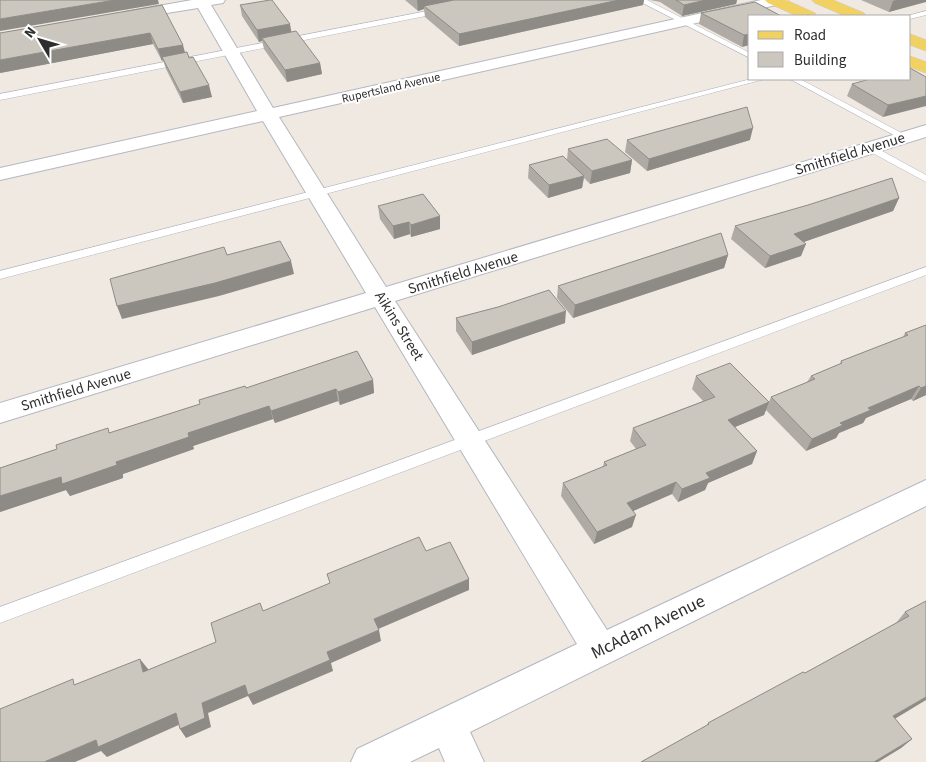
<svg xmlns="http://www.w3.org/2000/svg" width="926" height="762" font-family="'Source Sans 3',sans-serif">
<rect width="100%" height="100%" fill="#efe9e1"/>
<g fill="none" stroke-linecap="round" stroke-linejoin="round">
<defs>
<path id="service" d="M 637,0 L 647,0 L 750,53 L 750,58 Z
M 443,8 L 447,10 L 446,12 L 0,100 L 0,94 Z
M 926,11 L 926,15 L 910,19 L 910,16 L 907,16 Z
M 751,79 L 765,79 L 0,279 L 0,271 Z
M 790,79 L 800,79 L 911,138 L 909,140 L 903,140 Z
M 871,145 L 926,175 L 926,182 L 867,150 L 867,146 Z
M 926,267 L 926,275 L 0,623 L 0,607 Z"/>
<path id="minor" d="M 192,0 L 225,0 L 223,3 L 211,5 L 273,108 L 761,0 L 788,0 L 786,3 L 781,4 L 279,117 L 386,287 L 926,125 L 926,137 L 395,301 L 607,630 L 926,480 L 926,506 L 470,732 L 484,762 L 445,762 L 439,748 L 410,762 L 351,762 L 357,749 L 577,644 L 375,307 L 0,423 L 0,403 L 366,293 L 263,121 L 0,180 L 0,168 L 257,111 L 198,8 L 130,19 L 125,18 L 123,15 L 125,12 L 130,11 Z"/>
<path id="primary" d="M 765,0 L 786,0 L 815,13 L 817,16 L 797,16 L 768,3 Z
M 812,0 L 833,0 L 864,13 L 866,16 L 845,16 L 815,3 Z
M 910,34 L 926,40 L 926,51 L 910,45 Z
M 910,56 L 926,62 L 926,73 L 910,67 Z"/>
</defs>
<!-- service casing -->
<use href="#service" stroke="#b4b7c1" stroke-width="1"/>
<!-- minor casing -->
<use href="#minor" stroke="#b4b7c1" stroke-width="2"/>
<!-- primary casing -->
<use href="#primary" stroke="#c9c9c9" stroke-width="1"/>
<!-- service -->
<use href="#service" fill="#fff" fill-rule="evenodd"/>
<!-- minor -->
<use href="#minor" fill="#fff" fill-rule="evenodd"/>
<!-- primary -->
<use href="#primary" fill="#f2d163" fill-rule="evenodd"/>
</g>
<!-- wall -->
<path fill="#afaba4" d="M 405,0 L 644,0 L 643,5 L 459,46 L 425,17 L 424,9 L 418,11 Z
M 650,0 L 737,0 L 736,4 L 682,16 L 660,2 Z
M 861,0 L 926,0 L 889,12 Z
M 755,2 L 742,47 L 699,24 L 701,13 Z
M 162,5 L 185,53 L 212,97 L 183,103 L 166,69 L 163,60 L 162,61 L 153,44 L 0,73 Z
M 240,5 L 291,32 L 320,63 L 322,74 L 287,82 L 264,49 L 262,41 L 259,42 L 242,16 Z
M 926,77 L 883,117 L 847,96 L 852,84 Z
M 627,140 L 750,140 L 647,171 L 625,152 Z
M 568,149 L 632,160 L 630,173 L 590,184 L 584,178 L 582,188 L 548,198 L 528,178 L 529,165 L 567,160 Z
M 899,198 L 893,211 L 804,242 L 801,256 L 765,268 L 731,239 L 735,226 Z
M 378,206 L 440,229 L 411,237 L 410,234 L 394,239 L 380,219 Z
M 728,255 L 724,268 L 573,318 L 557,298 L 558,286 Z
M 498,307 L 565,323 L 472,355 L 456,331 L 456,318 Z
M 926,325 L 926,395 L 913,401 L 911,399 L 866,418 L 863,423 L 839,433 L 836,438 L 806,451 L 766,410 L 764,415 L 735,427 L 757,451 L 752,464 L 708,483 L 705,490 L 678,502 L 672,494 L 633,511 L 632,527 L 594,544 L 561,496 L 563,483 L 603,467 L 604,462 L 636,449 L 630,441 L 633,428 L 703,401 L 692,389 L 696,376 L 769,402 L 771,397 L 807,382 L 811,376 L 840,364 L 841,361 L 903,337 L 905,333 Z
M 373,380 L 374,393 L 340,405 L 338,401 L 275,423 L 273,419 L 193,446 L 194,449 L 123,474 L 123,478 L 70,496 L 66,490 L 0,512 L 0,468 L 200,404 L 246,388 Z
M 926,601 L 895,719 L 912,739 L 901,748 L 878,762 L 641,762 L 706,726 L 708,723 L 805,673 L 896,623 L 905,612 Z"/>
<!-- shaded-wall -->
<path fill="#8e8b86" d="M 115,0 L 158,0 L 159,4 L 0,31 L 0,19 Z
M 417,0 L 472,0 L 424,6 L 424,9 L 418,11 Z
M 619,0 L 644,0 L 643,5 L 459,46 L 459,34 Z
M 706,0 L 737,0 L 736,4 L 682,16 L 684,5 Z
M 896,0 L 926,0 L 926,2 L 889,12 L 893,1 Z
M 290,24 L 292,35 L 262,38 L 262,41 L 259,42 L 257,30 Z
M 150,33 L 153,44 L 0,73 L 0,60 Z
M 750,34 L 750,45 L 742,47 L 744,35 Z
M 183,45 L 186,56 L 162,57 L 163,60 L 162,61 L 158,49 Z
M 320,63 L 322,74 L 287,82 L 285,70 Z
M 209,85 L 212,97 L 183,103 L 180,92 Z
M 926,96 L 926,106 L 883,117 L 888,105 Z
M 753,128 L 750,140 L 647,171 L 649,159 Z
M 632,160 L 630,173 L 590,184 L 592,171 Z
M 584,176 L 582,188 L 548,198 L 549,185 Z
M 899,198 L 893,211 L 789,247 L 794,234 Z
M 440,216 L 440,229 L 411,237 L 411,225 Z
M 409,222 L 410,234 L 394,239 L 393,226 Z
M 806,244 L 801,256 L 765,268 L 770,256 Z
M 728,255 L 724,268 L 573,318 L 575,305 Z
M 291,261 L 294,274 L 219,296 L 122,319 L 117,306 Z
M 566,311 L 565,323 L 472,355 L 472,342 Z
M 373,380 L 374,393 L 340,405 L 338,392 Z
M 919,386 L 911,399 L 866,418 L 863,423 L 839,433 L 836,438 L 806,451 L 812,439 L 868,408 Z
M 926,386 L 926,395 L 913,401 L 921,388 Z
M 336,389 L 338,401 L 275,423 L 271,411 Z
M 769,402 L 764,415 L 723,432 L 728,420 Z
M 269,406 L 273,419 L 193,446 L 194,449 L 123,474 L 123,478 L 70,496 L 66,490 L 0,512 L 0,496 L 61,477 L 116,462 L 188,433 Z
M 757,451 L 752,464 L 708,483 L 705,490 L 678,502 L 682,489 L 706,473 Z
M 676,482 L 672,494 L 624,515 L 627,503 Z
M 636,515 L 632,527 L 594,544 L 597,532 Z
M 469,579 L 469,590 L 376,630 L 374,619 Z
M 379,630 L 381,641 L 331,663 L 333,671 L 253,705 L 248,696 L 208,713 L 211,727 L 186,738 L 180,729 L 202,703 L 245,685 L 327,652 Z
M 140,659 L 148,669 L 151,682 L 143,672 Z
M 926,697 L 926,700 L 883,726 L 893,716 Z
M 176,713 L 183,723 L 107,757 L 101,751 L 75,762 L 44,762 L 96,740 Z
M 912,739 L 901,748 L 878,762 L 874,762 Z"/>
<!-- building -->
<path fill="#cbc7bf" stroke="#8e8b86" d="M 0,0 L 115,0 L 0,19 Z
M 270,0 L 272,0 L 290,24 L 257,30 L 240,5 Z
M 454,0 L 619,0 L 459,34 L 424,6 Z
M 676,0 L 706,0 L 684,5 Z
M 755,2 L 781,16 L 750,16 L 750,34 L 744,35 L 701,13 Z
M 162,5 L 183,45 L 158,49 L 150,33 L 0,60 L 0,33 Z
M 296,31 L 320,63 L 285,70 L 262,38 Z
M 187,52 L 189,58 L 193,57 L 209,85 L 180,92 L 162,57 Z
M 910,68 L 926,77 L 926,96 L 888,105 L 852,84 L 870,79 L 910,79 Z
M 747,107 L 753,128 L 649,159 L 627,140 Z
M 607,139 L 632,160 L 592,171 L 568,149 Z
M 563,156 L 584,176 L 549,185 L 529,165 Z
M 892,178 L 899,198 L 794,234 L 806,244 L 770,256 L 735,226 L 808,205 Z
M 423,194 L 440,216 L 411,225 L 409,222 L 393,226 L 378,206 Z
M 721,233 L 728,255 L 575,305 L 558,286 Z
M 280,241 L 291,261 L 215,283 L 117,306 L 110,279 L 224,247 L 227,255 Z
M 549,290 L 566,311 L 472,342 L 456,318 L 498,307 Z
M 926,325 L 926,386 L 921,388 L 919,386 L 868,408 L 871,410 L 840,423 L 843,425 L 812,439 L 771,397 L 815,379 L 811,376 L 842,363 L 841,361 L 908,335 L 905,333 Z
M 357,351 L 373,380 L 338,392 L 336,389 L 271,411 L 269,406 L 188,433 L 189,437 L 116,462 L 117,465 L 62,484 L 61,477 L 0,496 L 0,468 L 57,449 L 56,445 L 108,428 L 109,433 L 200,404 L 199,400 L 245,386 L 246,388 Z
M 730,363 L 769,402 L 728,420 L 757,451 L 706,473 L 710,478 L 682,489 L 676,482 L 627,503 L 636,515 L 597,532 L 563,483 L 607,465 L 604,462 L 646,445 L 633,428 L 715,397 L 696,376 Z
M 419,537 L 426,551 L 450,542 L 469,579 L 374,619 L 379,630 L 327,652 L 330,660 L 248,695 L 245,685 L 202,703 L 205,718 L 180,729 L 176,713 L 98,747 L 96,740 L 44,762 L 0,762 L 0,709 L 73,679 L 74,685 L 140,659 L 143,672 L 216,642 L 211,623 L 260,603 L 263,611 L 330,583 L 327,574 Z
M 926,601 L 926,697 L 893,716 L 912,739 L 874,762 L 641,762 L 709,724 L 708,723 L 803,672 L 805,673 L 909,616 L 905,612 Z"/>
<g text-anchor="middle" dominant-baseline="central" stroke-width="4" stroke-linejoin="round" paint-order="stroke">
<!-- far-street labels -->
<g font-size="12" fill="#2e2e2e" stroke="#fff">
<text transform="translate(391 88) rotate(-13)">Rupertsland Avenue</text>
</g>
<!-- street labels -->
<g font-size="15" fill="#2e2e2e" stroke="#fff">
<text transform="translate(850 154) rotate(-17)">Smithfield Avenue</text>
<text transform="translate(463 273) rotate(-17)">Smithfield Avenue</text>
<text transform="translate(399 326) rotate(58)">Aikins Street</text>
<text transform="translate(76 390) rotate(-17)">Smithfield Avenue</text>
</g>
<!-- near-street labels -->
<g font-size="18" fill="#2e2e2e" stroke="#fff">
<text transform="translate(648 627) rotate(-26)">McAdam Avenue</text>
</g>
</g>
<!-- legend -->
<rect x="748" y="15" width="162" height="65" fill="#ffffff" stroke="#ababab"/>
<rect x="758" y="31" width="25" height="8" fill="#f2d163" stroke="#ababab"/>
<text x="794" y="40" font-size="15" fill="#2e2e2e">Road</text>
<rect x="758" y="52" width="25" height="15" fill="#cbc7bf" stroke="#ababab"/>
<text x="794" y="65" font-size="15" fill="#2e2e2e">Building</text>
<!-- north arrow -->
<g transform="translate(40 40) rotate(308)" stroke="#ffffff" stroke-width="4" paint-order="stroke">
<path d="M0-4L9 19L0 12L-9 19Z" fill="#2e2e2e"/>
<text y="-8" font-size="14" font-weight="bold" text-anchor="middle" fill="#2e2e2e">N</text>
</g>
</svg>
